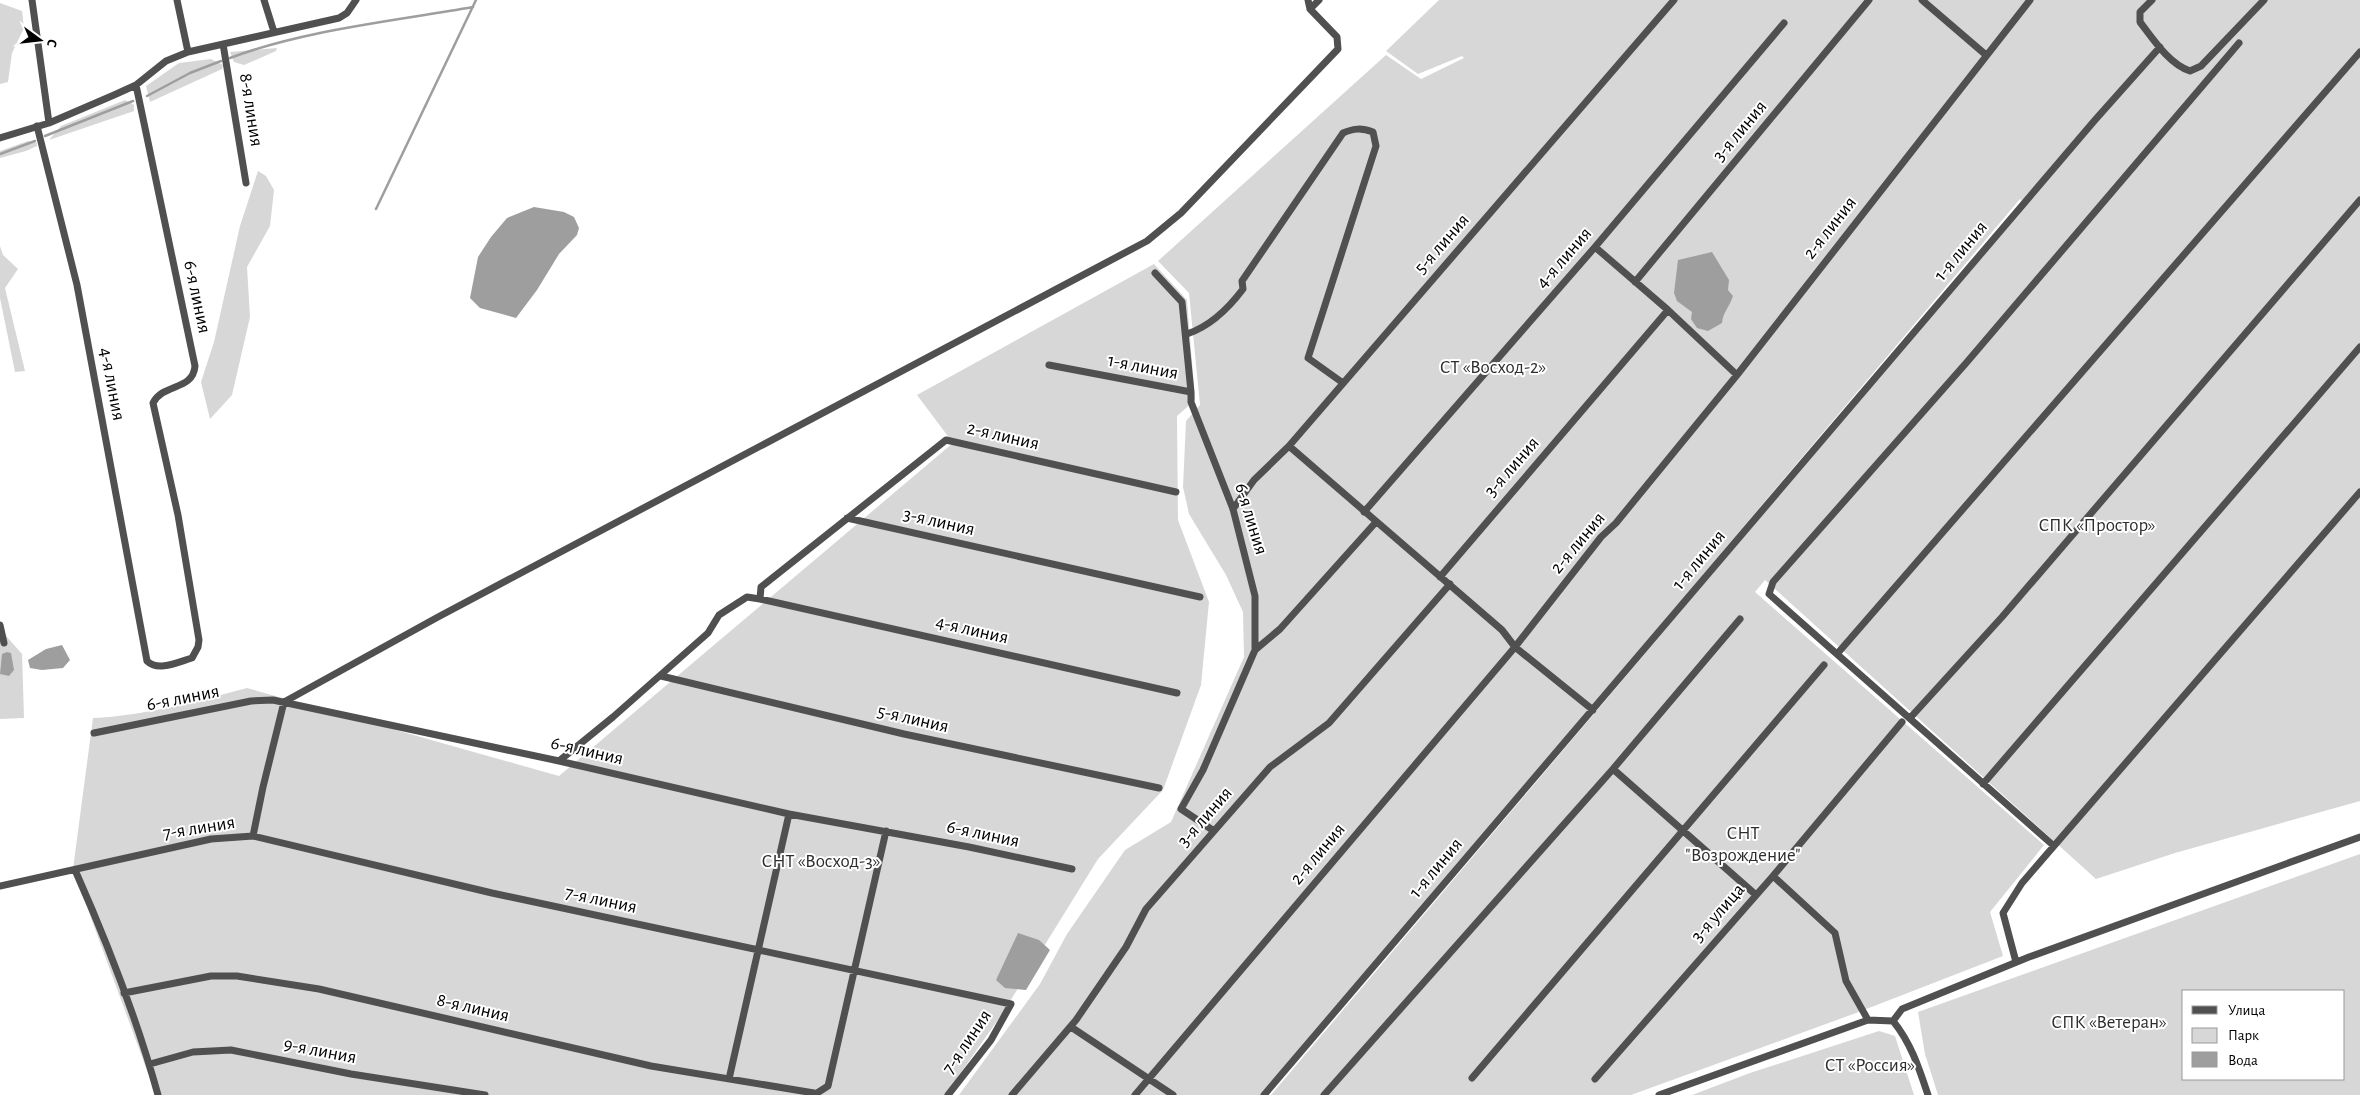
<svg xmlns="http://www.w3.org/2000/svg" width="2360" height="1095" font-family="'Alegreya Sans',sans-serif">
<rect width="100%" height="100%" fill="#fff"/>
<!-- green -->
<path fill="#d7d7d7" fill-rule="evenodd" d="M 1439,0 L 2360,0 L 2360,801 L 2175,853 L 2096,879 L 1765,580 L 1755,592 L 2044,845 L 1990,912 L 2003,956 L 1856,1013 L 1631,1095 L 1271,1095 L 2026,204 L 2020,199 L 1264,1095 L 959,1095 L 1040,984 L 1067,934 L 1125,850 L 1171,822 L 1244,657 L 1243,612 L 1226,575 L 1189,514 L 1183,487 L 1186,421 L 1200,405 L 1189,293 L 1158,261 L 1386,55 L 1421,79 L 1464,58 L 1462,56 L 1418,74 L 1386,51 Z
M 0,3 L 22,11 L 24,28 L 12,53 L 8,82 L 0,84 Z
M 277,48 L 276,51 L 244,65 L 234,62 L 230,52 Z
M 211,59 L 223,65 L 222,69 L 150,102 L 146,86 L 179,63 Z
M 125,100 L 134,105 L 134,111 L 49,140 L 61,126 Z
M 28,141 L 37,143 L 37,146 L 26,151 L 0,158 L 0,151 Z
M 258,171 L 266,176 L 274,190 L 270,226 L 247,267 L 250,317 L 232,395 L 210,419 L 201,382 L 214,342 L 240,226 Z
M 0,246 L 3,255 L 18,269 L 5,288 L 25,371 L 15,372 L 0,298 Z
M 1154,264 L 1187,300 L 1195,400 L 1177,416 L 1178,520 L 1209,602 L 1201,685 L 1163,790 L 1098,859 L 1002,1014 L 945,1095 L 156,1095 L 73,869 L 93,718 C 144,716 197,701 247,688 L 559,776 L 953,443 L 917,395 Z
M 0,629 L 22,654 L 24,718 L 0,719 Z
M 2360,854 L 2360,1095 L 1938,1095 L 1925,1054 L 1918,1012 ZM 2184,991 L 2344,991 L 2344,1079 L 2184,1079 Z
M 1879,1031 L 1895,1036 L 1914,1095 L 1692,1095 L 1750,1073 Z"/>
<!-- water -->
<path fill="#9e9e9e" d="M 534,207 L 564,212 L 574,217 L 579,228 L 577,235 L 559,254 L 537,290 L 516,318 L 480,308 L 470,298 L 478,257 L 491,237 L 507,218 Z
M 1712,252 L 1729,280 L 1728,290 L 1733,296 C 1730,306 1723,312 1722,323 L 1708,331 L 1697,328 L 1691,319 L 1692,312 L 1677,301 L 1674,293 L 1678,260 Z
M 62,645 L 70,660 L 63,668 L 42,670 L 30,668 L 28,660 L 46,649 Z
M 7,652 L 11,653 L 14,670 L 9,676 L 0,674 L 2,654 Z
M 1018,933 L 1039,940 L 1050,950 L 1026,990 L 1005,988 L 996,980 Z"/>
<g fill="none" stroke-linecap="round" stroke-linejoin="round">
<!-- stream -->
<path stroke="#9e9e9e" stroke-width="2.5" d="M 230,58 C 304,30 394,21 473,7
M 147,96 L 190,73 L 221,61
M 45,136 L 133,101
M 0,154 L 35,141
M 376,209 L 476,0"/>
<!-- minor -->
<path stroke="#505050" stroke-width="7" d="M 32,0 L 49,123
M 177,0 L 188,52
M 264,0 L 274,32
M 1922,0 L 1986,55
M 2152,0 L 2140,12 L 2140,22 C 2153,39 2169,64 2190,71 L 2201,66 L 2264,0
M 1310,9 L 1319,0
M 223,44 L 246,183
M 37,126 L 77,285 L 147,661 C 158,672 178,662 192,658 L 198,647 L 199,640 L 178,515 L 153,403 C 163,383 193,391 195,366 L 136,85
M 0,138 L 49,123 L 114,95 L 136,85 L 166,61 L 188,52 L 339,18 L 347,13 L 356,0
M 1595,247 L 1668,310 L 1737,375
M 1635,282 L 1869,0
M 1187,334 C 1211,326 1228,309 1243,289 L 1242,281 L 1343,133 C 1354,128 1362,128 1373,132 L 1376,146 L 1308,358 L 1343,383
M 1049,365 L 1191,392 L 1182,302 L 1155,273
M 1191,392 L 1191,402 L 1233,509 L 1255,596 L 1255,650
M 1289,446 L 1502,630 L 1515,647 L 1593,710
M 1233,509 L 1254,480 L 1289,446 L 1674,0
M 1364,512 L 1595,247 L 1784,23
M 847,518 L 1200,597
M 1440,577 L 1668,310
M 760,599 L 1177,693
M 0,625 L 4,643
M 1837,654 L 2360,52
M 661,676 L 904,734 L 1159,788
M 1910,718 L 2002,617 L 2360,200
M 94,733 L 251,701 L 273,700 L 559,761 L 789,814 L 969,847 L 1072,869
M 559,761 L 613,717 L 708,633 L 719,615 L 747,597 L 760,599 L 761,587 L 946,440 L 1176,492
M 1613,769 L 1756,895
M 1983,784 L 2360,347
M 1214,831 L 1181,809 L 1203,770 L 1255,650 L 1280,629 L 1376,522
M 253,836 L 263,787 L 284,702 L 438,617 L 1147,241 L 1181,213 L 1338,49 L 1337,37 L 1310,9 L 1308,0
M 2054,846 L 1769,594 L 1773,582 L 1967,362 L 2239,43
M 75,870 C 107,942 137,1019 158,1095
M 1773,876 L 1835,933 L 1846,981 L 1868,1020
M 0,886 L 211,839 L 253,836 L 492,893 L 1011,1004 L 991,1040 L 948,1095
M 2016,962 L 2003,913 L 2022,883 L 2360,492
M 124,993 L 211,976 L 237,976 L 319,989 L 651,1066 L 814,1093
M 1893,1021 L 1902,1009 L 2029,957 L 2360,837
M 1071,1027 L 1173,1095
M 150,1064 L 193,1052 L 231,1050 L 351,1074 L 485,1095
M 1472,1078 L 1824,665
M 729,1079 L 789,814
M 1595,1079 L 1773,876 L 1902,722
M 814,1095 L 828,1086 L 886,831
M 1012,1095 L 1076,1020 L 1126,947 L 1146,909 L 1270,767 L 1329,723 L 1450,584
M 1135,1095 L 1515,647 L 1601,537 L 1616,523 L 1737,375 L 2030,0
M 1264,1095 L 2095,120 L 2160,47
M 1324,1095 L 1613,769 L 1740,619
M 1659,1095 L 1868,1020 L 1893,1021 C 1911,1043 1919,1068 1928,1095"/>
</g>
<g text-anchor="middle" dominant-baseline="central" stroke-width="4" stroke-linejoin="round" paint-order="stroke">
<!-- street labels -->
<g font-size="19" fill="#000" stroke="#fff">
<text transform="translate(251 110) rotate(81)">8-я линия</text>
<text transform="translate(1740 131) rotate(-50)">3-я линия</text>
<text transform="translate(1830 228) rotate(-52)">2-я линия</text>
<text transform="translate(1442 244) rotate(-49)">5-я линия</text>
<text transform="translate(1961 251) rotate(-50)">1-я линия</text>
<text transform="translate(1564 258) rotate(-49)">4-я линия</text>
<text transform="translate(197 297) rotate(78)">6-я линия</text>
<text transform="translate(1143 367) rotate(11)">1-я линия</text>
<text transform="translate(112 384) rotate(79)">4-я линия</text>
<text transform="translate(1003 436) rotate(13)">2-я линия</text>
<text transform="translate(1512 467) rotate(-49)">3-я линия</text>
<text transform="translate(1251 519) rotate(73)">6-я линия</text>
<text transform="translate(939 522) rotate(13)">3-я линия</text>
<text transform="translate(1578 543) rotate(-50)">2-я линия</text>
<text transform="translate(1699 560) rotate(-50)">1-я линия</text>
<text transform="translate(972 630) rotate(13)">4-я линия</text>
<text transform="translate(183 698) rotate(-11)">6-я линия</text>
<text transform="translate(913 719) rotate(13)">5-я линия</text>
<text transform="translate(587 751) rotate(13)">6-я линия</text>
<text transform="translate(1205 817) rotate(-49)">3-я линия</text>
<text transform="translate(199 828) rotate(-9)">7-я линия</text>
<text transform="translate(983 834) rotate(12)">6-я линия</text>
<text transform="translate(1318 854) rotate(-50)">2-я линия</text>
<text transform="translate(1436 868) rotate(-50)">1-я линия</text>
<text transform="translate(601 900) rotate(12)">7-я линия</text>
<text transform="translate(1718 913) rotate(-49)">3-я улица</text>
<text transform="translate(473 1008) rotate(13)">8-я линия</text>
<text transform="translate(967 1042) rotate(-56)">7-я линия</text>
<text transform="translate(320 1051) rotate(11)">9-я линия</text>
</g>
<!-- park labels -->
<g font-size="19" fill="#2e2e2e" stroke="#fff">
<text x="1493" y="367">СТ «Восход-2»</text>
<text x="2097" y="525">СПК «Простор»</text>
<text x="1743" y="833">СНТ<tspan x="1743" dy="22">"Возрождение"</tspan></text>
<text x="821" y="861">СНТ «Восход-3»</text>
<text x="2109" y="1022">СПК «Ветеран»</text>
<text x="1870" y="1065">СТ «Россия»</text>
</g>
</g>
<!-- legend -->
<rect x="2182" y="990" width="162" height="90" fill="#ffffff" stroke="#999999"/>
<rect x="2192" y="1006" width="25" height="8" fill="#505050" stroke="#999999"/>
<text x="2228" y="1015" font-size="15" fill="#000000">Улица</text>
<rect x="2192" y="1028" width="25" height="15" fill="#d7d7d7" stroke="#999999"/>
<text x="2228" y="1040" font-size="15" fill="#000000">Парк</text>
<rect x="2192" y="1052" width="25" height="15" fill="#9e9e9e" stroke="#999999"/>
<text x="2228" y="1065" font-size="15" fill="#000000">Вода</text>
<!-- north arrow -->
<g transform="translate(40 40) rotate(105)" stroke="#ffffff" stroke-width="4" paint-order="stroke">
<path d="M0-4L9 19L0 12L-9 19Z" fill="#000000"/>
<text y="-8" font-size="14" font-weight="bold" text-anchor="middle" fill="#000000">С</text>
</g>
</svg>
